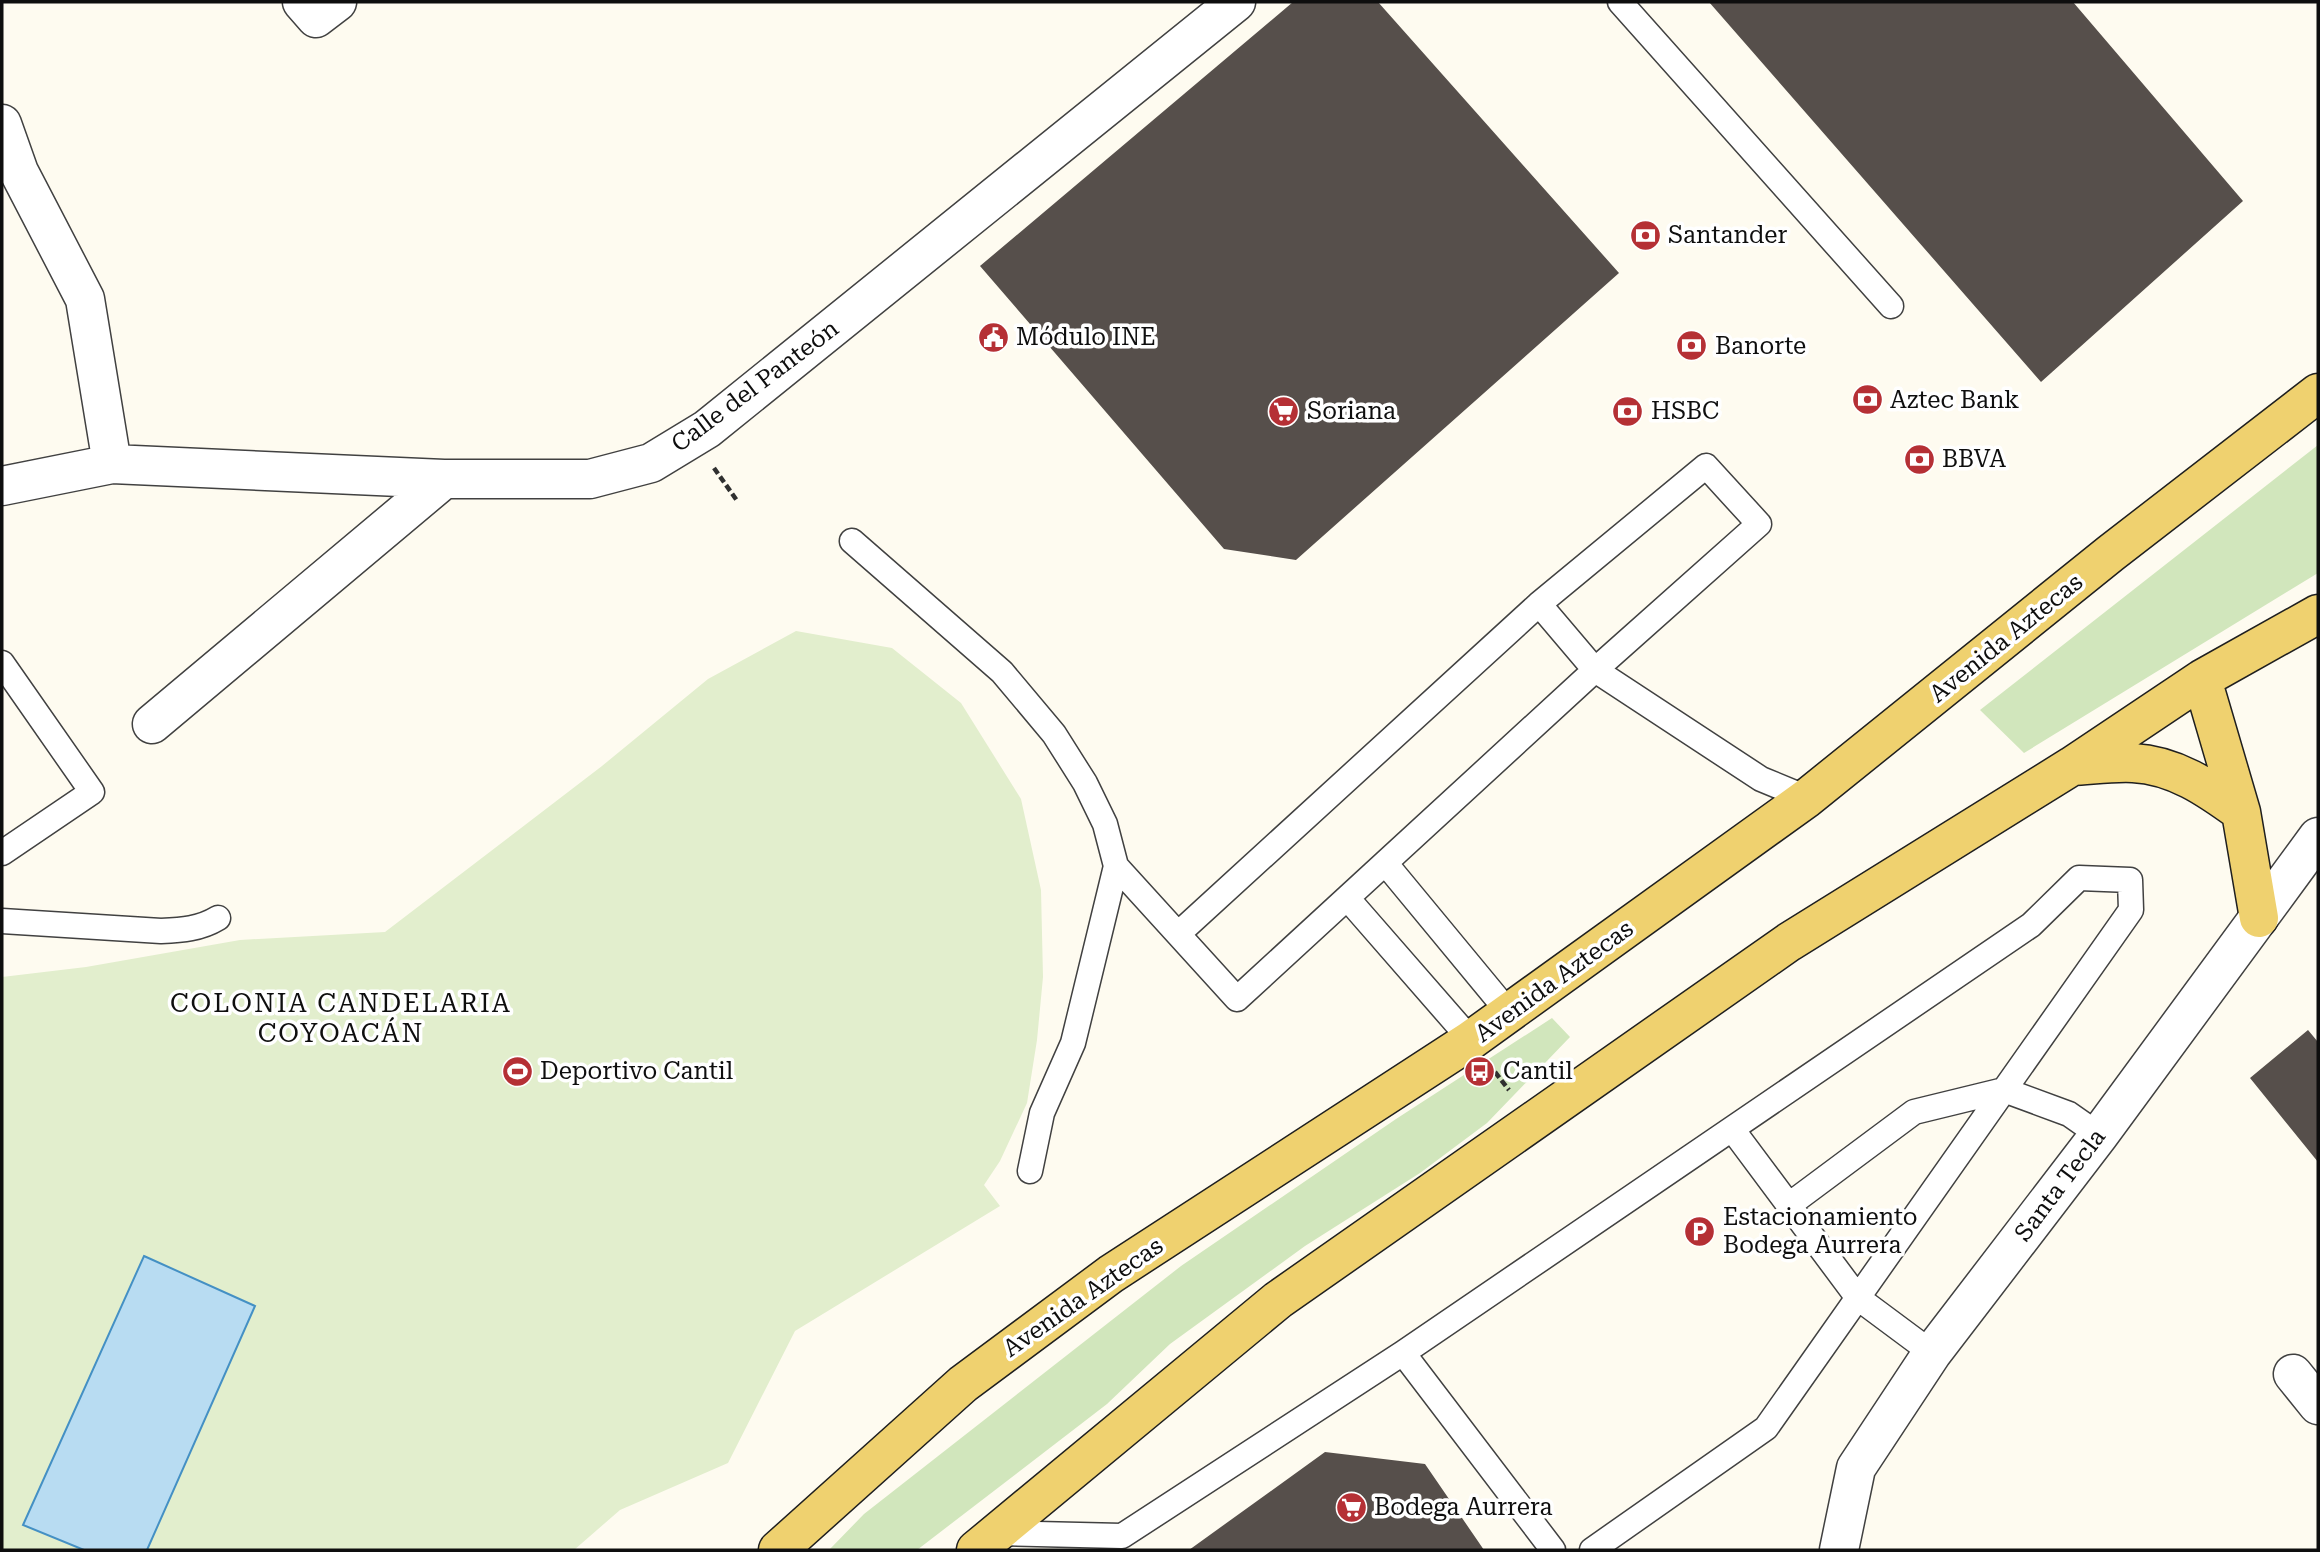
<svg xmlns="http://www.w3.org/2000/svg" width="2320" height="1552" font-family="'Roboto Serif',serif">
<rect width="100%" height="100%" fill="#fefbf0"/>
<!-- green -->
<path fill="#d1e6bc" d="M 2318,445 L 2318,573 L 2024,753 L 1980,710 Z
M 1552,1018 L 1570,1037 L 1487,1123 L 1420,1173 L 1305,1246 L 1170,1344 L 1107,1404 L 917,1550 L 829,1550 L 864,1514 L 1181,1266 L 1396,1119 Z"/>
<!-- pitch -->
<path fill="#e2eecd" d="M 796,631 L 892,648 L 961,703 L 1021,799 L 1041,890 L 1043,977 L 1037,1040 L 1027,1103 L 1000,1161 L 984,1185 L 1000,1206 L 795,1331 L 728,1463 L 620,1510 L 574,1550 L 2,1550 L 2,977 L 86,967 L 240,940 L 385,932 L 602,766 L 708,679 Z"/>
<!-- water -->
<path fill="#b8dcf2" stroke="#4490c4" stroke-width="2" d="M 144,1256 L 255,1306 L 147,1550 L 84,1550 L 23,1525 Z"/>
<!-- building -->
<path fill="#564f4b" d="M 1293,2 L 1378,2 L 1619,273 L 1296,560 L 1224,549 L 980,266 Z
M 1709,2 L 2073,2 L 2243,201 L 2041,382 Z
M 2308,1030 L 2318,1042 L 2318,1162 L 2250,1078 Z
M 1325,1452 L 1425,1464 L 1484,1550 L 1189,1550 Z"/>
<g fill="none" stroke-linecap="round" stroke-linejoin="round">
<defs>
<path id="service" d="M 1620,2 L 1891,306
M 852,541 L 1002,672 L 1054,734 L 1085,783 L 1105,824 L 1116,866 L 1237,999 L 1595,670 L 1759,524 L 1706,466 L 1539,604 L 1178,934
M 1539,604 L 1595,670 L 1761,779 L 1807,798
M 2,663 L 92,792 L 2,853
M 1386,864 L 1510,1014
M 1348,899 L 1471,1040
M 2,921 L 161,931 C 182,930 200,929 218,918
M 1732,1129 L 1858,1298 L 1932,1353
M 1030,1171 L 1042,1113 L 1073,1043 L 1116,866
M 1789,1205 L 1914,1112 L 2004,1090 L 2069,1114 L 2099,1135
M 1403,1353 L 1553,1550
M 997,1533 L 1122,1536 L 1403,1353 L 2031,925 L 2079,878 L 2130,880 L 2131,910 L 1766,1428 L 1592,1550"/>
<path id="minor" d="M 302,2 L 316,18 L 337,2
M 2,124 L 19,172 L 85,299 L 112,464
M 2,486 L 112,464 L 444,479 L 590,479 L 651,463 L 707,429 L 1236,2
M 152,724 L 444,479
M 2293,1374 L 2318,1405"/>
<path id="tertiary" d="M 1839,1550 L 1856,1468 L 1932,1353 L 2099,1135 L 2318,837"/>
<path id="primary" d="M 2202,679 L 2241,812 L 2259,918
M 2072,766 C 2092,765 2113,762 2133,763 C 2175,765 2208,788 2241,812
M 778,1550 L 963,1384 L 1111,1274 L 1471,1040 L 1807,798 L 2111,553 L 2318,393
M 976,1550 L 1278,1300 L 1789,942 L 2072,766 L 2202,679 L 2318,614"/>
</defs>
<!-- service casing -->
<use href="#service" stroke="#414141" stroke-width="27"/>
<!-- minor casing -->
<use href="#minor" stroke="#414141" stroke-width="41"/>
<!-- tertiary casing -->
<use href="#tertiary" stroke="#414141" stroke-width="41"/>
<!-- primary casing -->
<use href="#primary" stroke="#1f1f1f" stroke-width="41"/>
<!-- path -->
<path stroke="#303030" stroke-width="4.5" stroke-dasharray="7 3.5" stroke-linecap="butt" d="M 714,468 L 738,502
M 1495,1072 L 1509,1090"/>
<!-- service -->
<use href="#service" stroke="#fff" stroke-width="24"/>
<!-- minor -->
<use href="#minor" stroke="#fff" stroke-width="38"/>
<!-- tertiary -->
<use href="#tertiary" stroke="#fff" stroke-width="38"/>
<!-- primary -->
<use href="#primary" stroke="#efd16f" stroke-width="38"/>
</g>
<!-- icons -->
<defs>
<symbol id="bank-disc" viewBox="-11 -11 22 22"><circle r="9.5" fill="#b53035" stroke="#fff"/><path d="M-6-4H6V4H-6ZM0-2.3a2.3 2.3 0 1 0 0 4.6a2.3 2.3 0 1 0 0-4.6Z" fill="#fff"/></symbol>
<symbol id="civic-disc" viewBox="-11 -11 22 22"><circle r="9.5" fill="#b53035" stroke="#fff"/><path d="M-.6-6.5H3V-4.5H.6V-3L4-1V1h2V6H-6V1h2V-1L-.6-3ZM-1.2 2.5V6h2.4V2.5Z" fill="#fff"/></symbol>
<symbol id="supermarket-disc" viewBox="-11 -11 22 22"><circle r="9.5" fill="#b53035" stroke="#fff"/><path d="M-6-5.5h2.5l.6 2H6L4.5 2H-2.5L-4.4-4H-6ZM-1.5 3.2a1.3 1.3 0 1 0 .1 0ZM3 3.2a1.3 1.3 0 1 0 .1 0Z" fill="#fff"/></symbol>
<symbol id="stadium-disc" viewBox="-11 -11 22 22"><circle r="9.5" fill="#b53035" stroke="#fff"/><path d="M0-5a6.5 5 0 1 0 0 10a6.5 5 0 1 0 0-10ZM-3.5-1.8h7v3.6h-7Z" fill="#fff"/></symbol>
<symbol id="bus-disc" viewBox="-11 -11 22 22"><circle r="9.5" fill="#b53035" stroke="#fff"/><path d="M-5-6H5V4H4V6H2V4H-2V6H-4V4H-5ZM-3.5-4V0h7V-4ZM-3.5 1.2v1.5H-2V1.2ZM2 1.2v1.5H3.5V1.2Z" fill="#fff"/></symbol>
<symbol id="parking-disc" viewBox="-11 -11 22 22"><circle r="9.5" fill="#b53035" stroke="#fff"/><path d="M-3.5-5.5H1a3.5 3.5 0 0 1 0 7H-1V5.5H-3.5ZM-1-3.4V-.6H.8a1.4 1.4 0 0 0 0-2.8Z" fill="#fff"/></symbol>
</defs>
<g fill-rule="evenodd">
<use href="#bank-disc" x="1628" y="218" width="35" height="35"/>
<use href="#civic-disc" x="976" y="320" width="35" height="35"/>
<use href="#bank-disc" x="1674" y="328" width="35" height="35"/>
<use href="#bank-disc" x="1850" y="382" width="35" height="35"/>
<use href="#supermarket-disc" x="1266" y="394" width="35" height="35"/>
<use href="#bank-disc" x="1610" y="394" width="35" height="35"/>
<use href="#bank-disc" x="1902" y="442" width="35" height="35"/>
<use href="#stadium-disc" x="500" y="1054" width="35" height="35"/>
<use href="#bus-disc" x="1462" y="1054" width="35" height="35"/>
<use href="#parking-disc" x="1682" y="1214" width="35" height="35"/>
<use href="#supermarket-disc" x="1334" y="1490" width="35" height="35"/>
</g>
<g text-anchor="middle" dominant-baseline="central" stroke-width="7" stroke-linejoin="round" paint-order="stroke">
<!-- poi labels -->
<g font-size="24" fill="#0e0e0e" stroke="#fff" text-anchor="start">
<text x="1668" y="235">Santander</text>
<text x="1016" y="337">Módulo INE</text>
<text x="1715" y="346">Banorte</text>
<text x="1890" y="400">Aztec Bank</text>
<text x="1307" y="411">Soriana</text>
<text x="1651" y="411">HSBC</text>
<text x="1942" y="459">BBVA</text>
<text x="540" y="1071">Deportivo Cantil</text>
<text x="1503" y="1071">Cantil</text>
<text x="1723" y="1217">Estacionamiento<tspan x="1723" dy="28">Bodega Aurrera</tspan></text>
<text x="1374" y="1507">Bodega Aurrera</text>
</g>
<!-- street labels -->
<g font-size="24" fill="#0e0e0e" stroke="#fff">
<text transform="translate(755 386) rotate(-37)">Calle del Panteón</text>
<text transform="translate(2006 638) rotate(-39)">Avenida Aztecas</text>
<text transform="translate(1554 981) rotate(-36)">Avenida Aztecas</text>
<text transform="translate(2060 1185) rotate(-53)">Santa Tecla</text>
<text transform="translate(1083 1297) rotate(-35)">Avenida Aztecas</text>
</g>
<!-- neighbourhood labels -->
<g font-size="26" letter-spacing="2" fill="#0e0e0e" stroke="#fff">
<text x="341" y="1003">COLONIA CANDELARIA<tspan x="341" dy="30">COYOACÁN</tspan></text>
</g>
</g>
<!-- border -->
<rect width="2320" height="1552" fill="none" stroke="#0e0e0e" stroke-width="7"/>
</svg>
